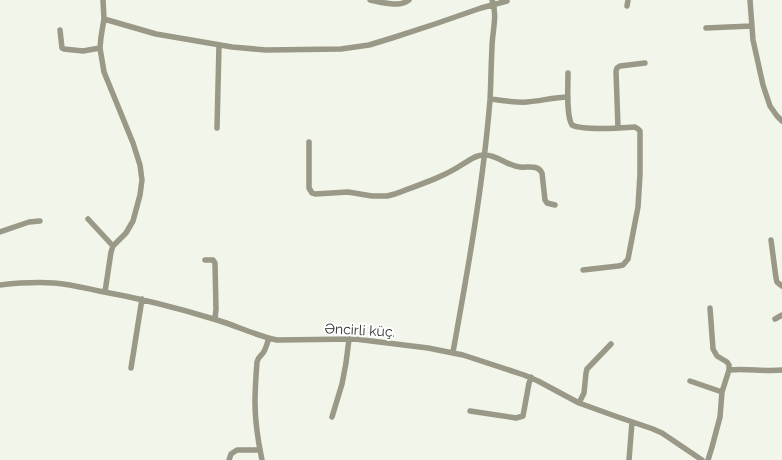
<svg xmlns="http://www.w3.org/2000/svg" width="782" height="460" font-family="Raleway,sans-serif">
<rect width="100%" height="100%" fill="#f1f5ea"/>
<g fill="none" stroke-linecap="round" stroke-linejoin="round">
<!-- street -->
<path stroke="#9a9886" stroke-width="5.5" d="M 103,0 L 104,19 L 101,37 L 100,48 L 104,72 L 133,143 L 140,165 L 142,180 L 140,195 L 133,221 L 126,233 L 113,246 L 111,252 L 105,292
M 370,0 C 381,2 400,8 409,0
M 750,0 L 753,40 L 763,85 L 770,106 L 777,116 L 782,121
M 627,6 L 628,0
M 104,19 L 156,34 L 232,47 L 266,50 L 341,49 L 369,45 L 392,38 L 435,24 L 481,8 L 507,1
M 706,28 L 751,26
M 60,30 L 62,48 L 64,49 L 83,51 L 100,48
M 568,73 C 568,86 566,116 572,125 C 584,131 620,128 635,127 L 638,129 L 640,131 L 640,174 L 638,207 L 628,259 L 623,265 L 618,266 L 583,270
M 490,99 C 502,100 515,103 527,102 C 541,101 554,97 568,97
M 217,128 L 219,45
M 618,128 L 616,71 L 617,68 L 620,66 L 645,63
M 309,142 L 309,188 L 312,193 L 315,194 L 348,192 L 372,196 L 387,196 L 395,194 C 418,185 442,178 463,164 C 470,160 477,154 485,155 C 498,155 507,166 520,167 C 527,168 538,164 542,173 L 545,200 L 547,203 L 555,205
M 88,219 L 113,246
M 0,232 L 29,222 L 40,221
M 771,240 L 776,278 L 777,282 L 782,286
M 205,260 L 213,260 L 215,263 L 216,309 L 215,319
M 0,285 C 18,283 36,282 54,283 C 69,284 85,288 99,291 C 139,298 178,308 217,320 C 237,326 257,336 277,340 L 355,339 L 428,348 L 463,355 L 524,375 L 538,381 L 579,403 L 615,416 L 653,429 L 662,433 L 702,460
M 775,319 L 782,315
M 453,352 C 468,269 483,185 490,100 C 491,83 491,65 492,48 C 492,32 498,15 492,0
M 131,368 L 142,299
M 729,370 C 747,368 764,372 782,370
M 690,381 L 722,392
M 579,403 L 584,393 L 586,373 L 587,369 L 611,344
M 470,411 L 516,418 L 523,416 L 529,383 L 531,377
M 332,417 L 342,384 L 346,363 L 349,339
M 229,460 L 231,454 L 237,450 L 260,450
M 262,460 C 258,441 255,421 255,402 C 255,388 256,375 257,362 C 258,357 261,356 263,353 C 266,349 267,343 269,338
M 629,460 L 632,422
M 708,460 L 712,447 L 720,417 L 722,392 L 729,370 L 729,365 L 727,362 L 717,356 L 713,349 L 710,308"/>
</g>
<g text-anchor="middle" dominant-baseline="central" stroke-width="4" stroke-linejoin="round" paint-order="stroke">
<!-- street labels -->
<g font-size="14" fill="#31322e" stroke="#fff">
<text transform="translate(360 330) rotate(3)">Əncirli küç.</text>
</g>
</g>
</svg>
